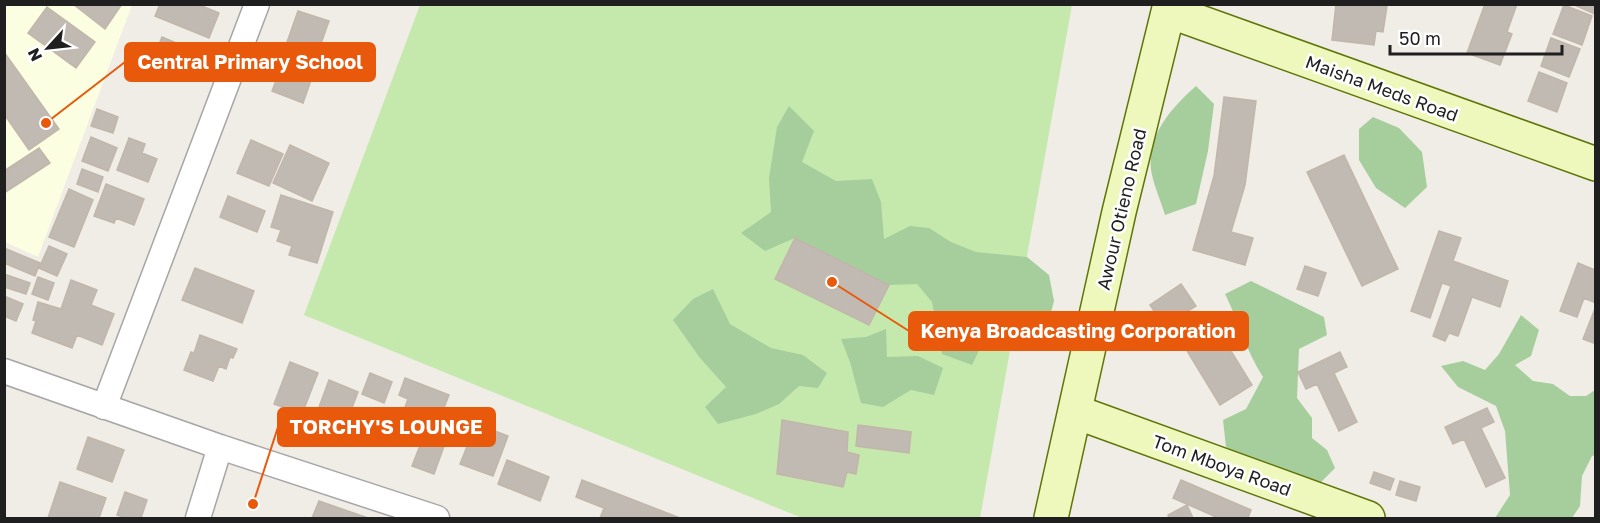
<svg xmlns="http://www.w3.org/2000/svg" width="1600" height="523" font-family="'Golos Text',sans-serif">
<rect width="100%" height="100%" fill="#f0ede6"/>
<!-- education -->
<path fill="#fbfee1" d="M 5,5 L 132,5 L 38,257 L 5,242 Z"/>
<!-- grass -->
<path fill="#c5e8ad" d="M 420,5 L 1072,5 L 980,518 L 802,518 L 304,315 Z"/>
<!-- forest -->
<path fill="#a6ce9c" d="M 1196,86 L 1214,104 L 1208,151 L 1196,204 L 1165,215 C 1161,202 1155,188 1152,175 C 1144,138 1171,108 1196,86 Z
M 789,106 L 814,131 L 802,162 L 836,181 L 872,179 L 881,202 L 884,239 L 910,226 L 929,228 L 951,242 L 976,252 L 1027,257 L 1049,275 L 1054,301 L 1046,332 L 1001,313 L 986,336 L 972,365 L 942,354 L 932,302 L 917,284 L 889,285 L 795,238 L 765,251 L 741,233 L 771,212 L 769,178 L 777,127 Z
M 1373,117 L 1399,128 L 1422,152 L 1427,187 L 1405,208 L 1376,188 L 1359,160 L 1359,129 Z
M 1251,281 L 1324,317 L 1327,335 L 1299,349 L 1297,398 L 1312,418 L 1312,438 L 1327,450 L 1335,468 L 1320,483 C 1286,475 1257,463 1226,447 L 1223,420 L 1246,409 L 1263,377 C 1246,351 1239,322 1225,294 Z
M 713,289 L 730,324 L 771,348 L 803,355 L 827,373 L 818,388 L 799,386 L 779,404 L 756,414 L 718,424 L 705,407 L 726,387 L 700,358 L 673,320 L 693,299 Z
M 1521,315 L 1539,330 L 1531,356 L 1515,365 L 1533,381 L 1553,384 L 1570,396 L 1586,396 L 1595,390 L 1595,455 L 1592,456 L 1582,476 L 1580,506 L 1572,518 L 1495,518 L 1510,495 L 1505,431 L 1496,406 L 1458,387 L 1441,366 L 1463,361 L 1485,370 L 1499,354 Z
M 886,329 L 887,357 L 918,356 L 943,368 L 934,395 L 911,390 L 883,407 L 861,403 L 850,362 L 841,339 L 866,337 Z"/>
<!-- building -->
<path fill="#c0bab2" stroke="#c1b6a9" stroke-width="1.5" d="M 73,4 L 122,4 L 105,29 Z
M 160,4 L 197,4 L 219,13 L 209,38 L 155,16 Z
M 1336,4 L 1387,6 L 1383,32 L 1376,31 L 1374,45 L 1332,40 Z
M 1485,4 L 1517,4 L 1507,32 L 1512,34 L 1500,65 L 1467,53 Z
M 1572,4 L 1596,4 L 1596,13 L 1595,14 Z
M 1564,5 L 1592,16 L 1582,45 L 1553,34 Z
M 47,7 L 95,42 L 76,68 L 28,33 Z
M 298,11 L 329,21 L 317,55 L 286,45 Z
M 162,37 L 197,52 L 187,74 L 172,68 L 169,75 L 150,67 Z
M 1551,38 L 1580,49 L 1569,77 L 1541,66 Z
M 4,52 L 59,129 L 29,150 L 4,114 Z
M 285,57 L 315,69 L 303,103 L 272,91 Z
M 1539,72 L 1567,83 L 1557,112 L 1528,101 Z
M 1224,97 L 1256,101 L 1245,185 L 1231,232 L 1253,238 L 1245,265 L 1193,250 L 1214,176 Z
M 97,109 L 118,117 L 113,133 L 91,126 Z
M 91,137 L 117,148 L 108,171 L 82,161 Z
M 129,138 L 145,144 L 142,153 L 157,159 L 148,182 L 117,170 Z
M 251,140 L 283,154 L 269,186 L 237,173 Z
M 290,145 L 329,163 L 312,201 L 273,183 Z
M 39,148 L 50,163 L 4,193 L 4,171 Z
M 1344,155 L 1398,269 L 1362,286 L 1307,172 Z
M 82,169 L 103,177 L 98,192 L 77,184 Z
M 106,184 L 144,199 L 134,225 L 116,218 L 114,223 L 94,216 Z
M 69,189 L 93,200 L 74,247 L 49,237 Z
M 281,195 L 333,212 L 317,263 L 289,255 L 292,246 L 277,241 L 281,230 L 271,227 Z
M 228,196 L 265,211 L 257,232 L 220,217 Z
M 1439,231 L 1461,238 L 1453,261 L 1508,281 L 1500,307 L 1472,297 L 1458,336 L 1449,333 L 1445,341 L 1433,336 L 1451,286 L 1442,283 L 1430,318 L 1411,311 Z
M 795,238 L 889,285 L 869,325 L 775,279 Z
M 49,246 L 67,254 L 57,276 L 39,268 Z
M 4,248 L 40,263 L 35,276 L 4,263 Z
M 1578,263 L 1595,270 L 1596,268 L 1596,303 L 1584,298 L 1577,317 L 1560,311 Z
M 1305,266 L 1326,273 L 1318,296 L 1297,289 Z
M 195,268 L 254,291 L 242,323 L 182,300 Z
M 4,274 L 30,283 L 26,294 L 4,287 Z
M 38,277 L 54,283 L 48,300 L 32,294 Z
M 71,280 L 97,290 L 91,305 L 114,314 L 102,345 L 77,335 L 72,348 L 32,333 L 36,321 L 33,320 L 38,302 L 61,309 Z
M 1181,284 L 1196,306 L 1164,326 L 1150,305 Z
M 4,296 L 23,304 L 16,321 L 4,316 Z
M 1596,306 L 1596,344 L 1583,339 Z
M 1213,322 L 1252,385 L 1220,405 L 1181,341 Z
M 200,335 L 237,349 L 233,358 L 230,357 L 226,369 L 219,366 L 213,381 L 184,370 L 191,352 L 194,353 Z
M 1340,352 L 1347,367 L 1334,373 L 1357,422 L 1339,431 L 1317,384 L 1306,389 L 1298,372 Z
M 290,362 L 318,373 L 302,414 L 274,404 Z
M 370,373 L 392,382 L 384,403 L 362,394 Z
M 405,378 L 449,395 L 435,431 L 422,426 L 418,436 L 400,429 L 404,419 L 401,418 L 408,399 L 399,395 Z
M 329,380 L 358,392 L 344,429 L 315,418 Z
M 1487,408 L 1494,422 L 1481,428 L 1505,478 L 1486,487 L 1464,439 L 1453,444 L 1445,427 Z
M 782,420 L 848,432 L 847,452 L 859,455 L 856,474 L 847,472 L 843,487 L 777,474 Z
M 476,424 L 508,436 L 493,476 L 460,464 Z
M 858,425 L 911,432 L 909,453 L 856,446 Z
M 426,430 L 447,438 L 434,474 L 412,466 Z
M 88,437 L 124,450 L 112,482 L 77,469 Z
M 507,460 L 549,477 L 540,501 L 498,484 Z
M 1374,472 L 1394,479 L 1390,490 L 1370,483 Z
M 582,480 L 680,518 L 600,518 L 604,508 L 576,497 Z
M 1181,480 L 1251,510 L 1248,518 L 1213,518 L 1214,516 L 1173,498 Z
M 1400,481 L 1420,487 L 1416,501 L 1396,495 Z
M 60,482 L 106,498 L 99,518 L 48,518 Z
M 125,492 L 147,500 L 141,518 L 126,518 L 117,515 Z
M 319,501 L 368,518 L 312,518 Z
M 1187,505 L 1193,518 L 1169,518 L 1168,515 Z"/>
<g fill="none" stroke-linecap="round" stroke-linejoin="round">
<defs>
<path id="street" d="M 4,371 L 220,447 L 437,518
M 104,407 L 257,4
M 198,518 L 220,447"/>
<path id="secondary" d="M 1169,11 L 1596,164
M 1076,412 L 1368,518
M 1051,518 L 1119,212 L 1170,4"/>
</defs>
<!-- street casing -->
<use href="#street" stroke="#a6a6a6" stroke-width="27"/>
<!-- secondary casing -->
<use href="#secondary" stroke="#5f7508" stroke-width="36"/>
<!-- street -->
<use href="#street" stroke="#fff" stroke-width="24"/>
<!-- secondary -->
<use href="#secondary" stroke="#eff8bc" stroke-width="33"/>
</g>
<g text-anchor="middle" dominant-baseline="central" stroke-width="5" stroke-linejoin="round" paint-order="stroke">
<!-- street labels -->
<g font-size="18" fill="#1f1f1f" stroke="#fff">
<text transform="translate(1382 88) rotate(20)">Maisha Meds Road</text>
<text transform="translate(1121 209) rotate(-77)">Awour Otieno Road</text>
<text transform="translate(1222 465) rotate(20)">Tom Mboya Road</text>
</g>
</g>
<!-- callouts -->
<path fill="none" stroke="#e8590c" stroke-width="2" d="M46 123L125 62M832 282L909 331M253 504L278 427"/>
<g fill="#e8590c" stroke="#fff" stroke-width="2">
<circle cx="46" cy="123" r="6"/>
<circle cx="832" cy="282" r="6"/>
<circle cx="253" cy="504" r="6"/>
</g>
<g fill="#e8590c" stroke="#e8590c" stroke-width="2">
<rect x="125" y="43" width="250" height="38" rx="6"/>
<rect x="909" y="312" width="339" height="38" rx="6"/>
<rect x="278" y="408" width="217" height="38" rx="6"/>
</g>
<g font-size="20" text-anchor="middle" font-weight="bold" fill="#fff">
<text x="250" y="69">Central Primary School</text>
<text x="1078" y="338">Kenya Broadcasting Corporation</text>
<text x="386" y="434">TORCHY'S LOUNGE</text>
</g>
<!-- border -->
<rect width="1600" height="523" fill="none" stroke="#1f1f1f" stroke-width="12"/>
<!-- north arrow -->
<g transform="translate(48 48) rotate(243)" stroke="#ffffff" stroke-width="4.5" paint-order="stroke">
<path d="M0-4.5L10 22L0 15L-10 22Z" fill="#1f1f1f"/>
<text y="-9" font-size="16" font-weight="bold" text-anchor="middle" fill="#1f1f1f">N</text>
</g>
<!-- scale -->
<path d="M1390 45v9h172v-9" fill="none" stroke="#1f1f1f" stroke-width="3"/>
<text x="1399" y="45" font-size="18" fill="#1f1f1f" stroke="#ffffff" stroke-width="4.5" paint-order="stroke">50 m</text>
</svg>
